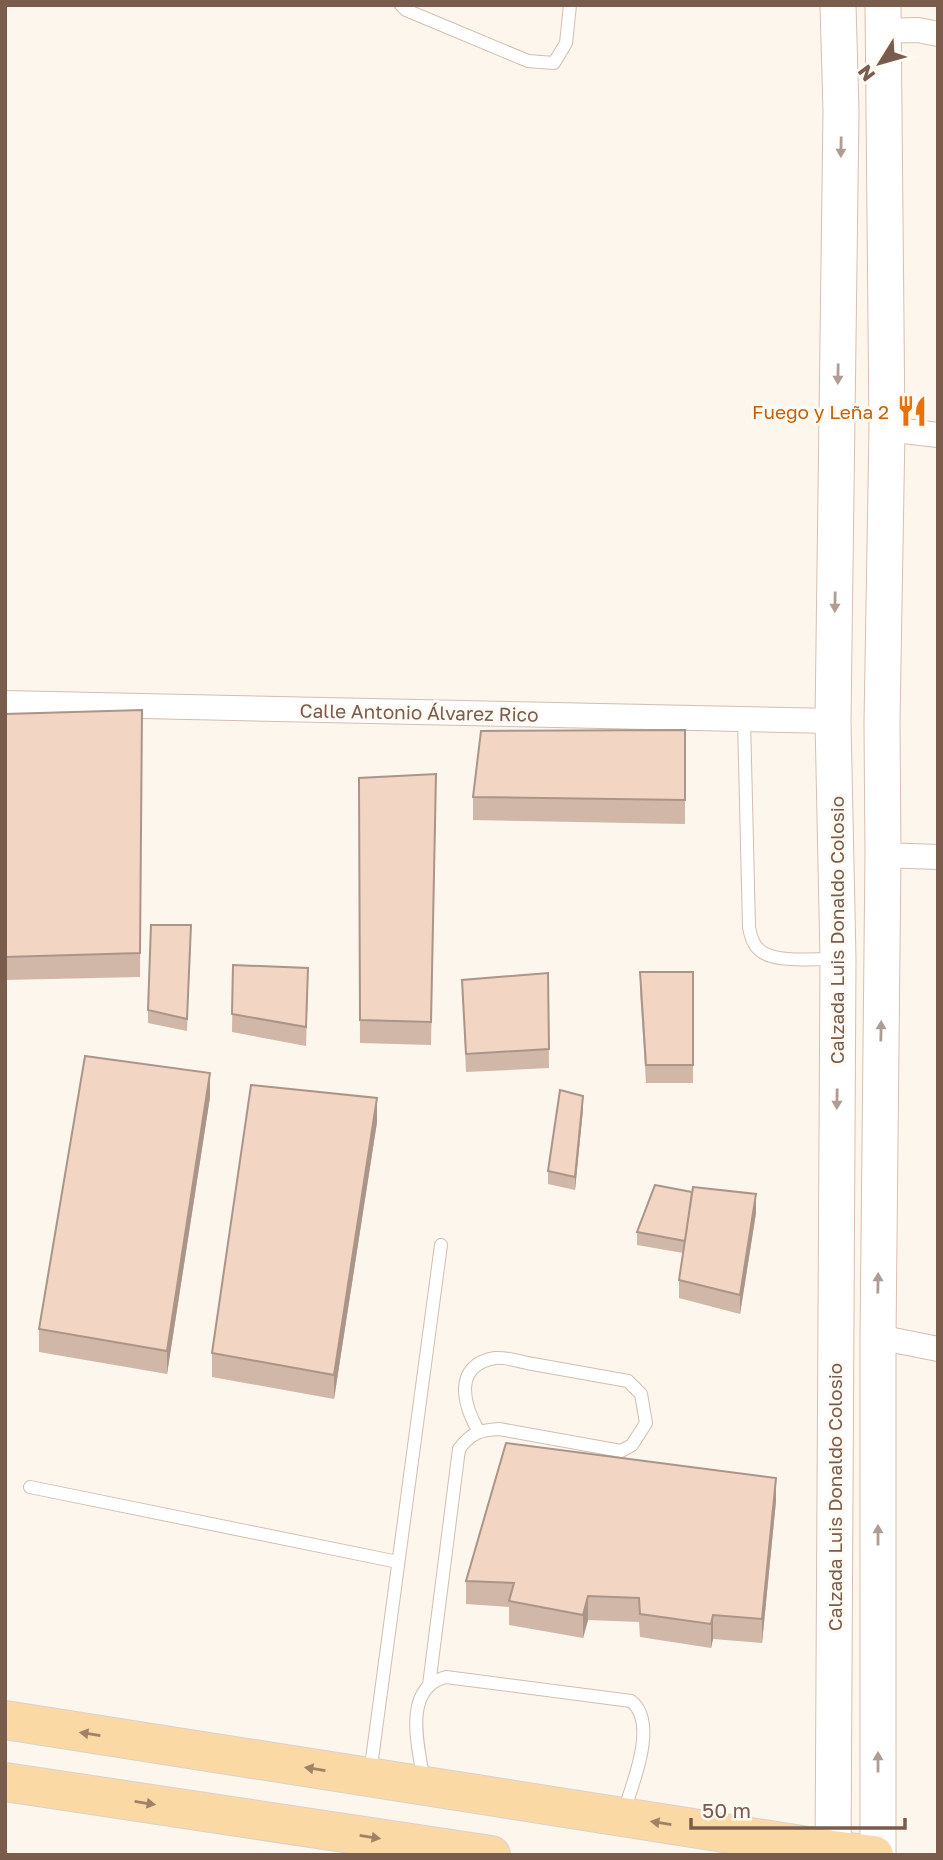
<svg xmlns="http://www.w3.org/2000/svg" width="943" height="1860" font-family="'Golos Text',sans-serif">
<rect width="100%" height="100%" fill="#fdf6ec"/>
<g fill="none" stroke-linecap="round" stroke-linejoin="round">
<defs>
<path id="lane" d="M 401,5 L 406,10 L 528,61 L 554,63 L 566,43 L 570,5
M 744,719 L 749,927 C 750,932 751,938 754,943 C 765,966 813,958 834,959
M 30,1487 L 398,1562
M 429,1685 L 459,1449 C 471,1433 480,1430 499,1429 L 621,1451 L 632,1445 L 646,1423 L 641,1394 L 628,1381 C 594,1375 561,1369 527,1363 C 518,1361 505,1357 495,1358 C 453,1365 463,1404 478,1430
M 370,1774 L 441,1245
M 424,1782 C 419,1749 401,1688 446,1677 L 631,1701 C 659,1723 632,1785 623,1814"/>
<path id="street" d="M 883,31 L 918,30 L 938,34
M 887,429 L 938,435
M 5,703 L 833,721
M 883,855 L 938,857
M 878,1337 L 938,1349"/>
<path id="secondary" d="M 833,1855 L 838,959 L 833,721 L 841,111 L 838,5
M 878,1855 L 878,1337 L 883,855 L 882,723 L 887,429 L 883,5"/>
<path id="primary" d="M 5,1720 L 833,1850 L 874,1855
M 5,1782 L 491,1855"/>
</defs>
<!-- lane casing -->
<use href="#lane" stroke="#d1beb0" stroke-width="14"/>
<!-- street casing -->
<use href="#street" stroke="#d1beb0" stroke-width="26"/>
<!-- secondary casing -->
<use href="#secondary" stroke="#d6c0b0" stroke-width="37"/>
<!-- primary casing -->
<use href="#primary" stroke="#dad1cd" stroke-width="40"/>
<!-- lane -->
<use href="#lane" stroke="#fff" stroke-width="12"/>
<!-- street -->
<use href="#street" stroke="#fff" stroke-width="24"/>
<!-- secondary -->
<use href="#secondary" stroke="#fff" stroke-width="35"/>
<!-- primary -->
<use href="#primary" stroke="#fbd9a5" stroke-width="38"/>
</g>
<!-- wall -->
<path fill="#d1b7a8" d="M 142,710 L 140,977 L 5,980 L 5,714 Z
M 685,730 L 685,824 L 473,820 L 473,797 Z
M 359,778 L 436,797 L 431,1045 L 360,1043 Z
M 191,938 L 187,1031 L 148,1023 L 148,1010 Z
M 233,965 L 308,986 L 306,1046 L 232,1032 Z
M 640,972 L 693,972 L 693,1083 L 646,1083 L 640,991 Z
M 548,973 L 549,1068 L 466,1072 L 462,980 Z
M 210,1097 L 167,1374 L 39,1352 L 39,1329 Z
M 583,1109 L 575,1190 L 548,1184 L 548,1171 Z
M 377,1122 L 334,1399 L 212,1377 L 212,1353 Z
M 756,1213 L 740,1314 L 679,1298 L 679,1280 L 683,1253 L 637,1245 L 637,1232 Z
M 776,1501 L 762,1643 L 713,1639 L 711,1648 L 640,1637 L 639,1622 L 588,1620 L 583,1638 L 509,1625 L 509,1607 L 466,1604 L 466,1581 Z"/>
<!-- shaded-wall -->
<path fill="#aa9588" d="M 210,1073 L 210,1097 L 167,1374 L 167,1351 Z
M 583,1096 L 583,1109 L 575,1190 L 575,1177 Z
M 377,1098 L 377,1122 L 334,1399 L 334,1375 Z
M 756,1194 L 756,1213 L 740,1314 L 740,1295 Z
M 776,1478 L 776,1501 L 762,1643 L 762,1619 Z
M 588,1596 L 588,1620 L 583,1638 L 583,1615 Z
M 713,1615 L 713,1639 L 711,1648 L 711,1624 Z"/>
<!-- building -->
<path fill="#f3d5c3" stroke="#aa9588" stroke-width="2" d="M 142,710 L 140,953 L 5,957 L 5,714 Z
M 685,730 L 685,800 L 473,797 L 481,731 Z
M 436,774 L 431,1022 L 360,1020 L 359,778 Z
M 151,925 L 191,925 L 187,1019 L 148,1010 Z
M 233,965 L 308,968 L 306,1027 L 232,1014 Z
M 640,972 L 693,972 L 693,1065 L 646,1065 Z
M 548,973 L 549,1049 L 466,1054 L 462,980 Z
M 85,1056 L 210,1073 L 167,1351 L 39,1329 Z
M 251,1085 L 377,1098 L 334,1375 L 212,1353 Z
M 560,1090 L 583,1096 L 575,1177 L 548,1171 Z
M 655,1185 L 692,1192 L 685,1241 L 637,1232 Z
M 693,1187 L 756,1194 L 740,1295 L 679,1280 Z
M 506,1443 L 776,1478 L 762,1619 L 713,1615 L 711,1624 L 640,1614 L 639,1598 L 588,1596 L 583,1615 L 509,1601 L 514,1583 L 466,1581 Z"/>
<!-- one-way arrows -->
<defs><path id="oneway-solid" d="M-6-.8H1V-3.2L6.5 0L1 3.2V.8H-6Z" transform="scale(1.75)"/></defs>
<g fill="#af9d94">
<use href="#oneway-solid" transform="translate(841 147) rotate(91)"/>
<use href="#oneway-solid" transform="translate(838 374) rotate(91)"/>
<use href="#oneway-solid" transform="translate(835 602) rotate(91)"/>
<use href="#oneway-solid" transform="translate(881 1031) rotate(-89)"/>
<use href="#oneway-solid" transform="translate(837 1099) rotate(91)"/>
<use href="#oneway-solid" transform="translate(878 1283) rotate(-89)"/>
<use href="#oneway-solid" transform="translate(878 1535) rotate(-90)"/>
<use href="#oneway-solid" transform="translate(878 1762) rotate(-90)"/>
</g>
<g fill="#a18267">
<use href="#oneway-solid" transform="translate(90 1734) rotate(-171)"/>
<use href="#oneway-solid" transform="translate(315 1769) rotate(-171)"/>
<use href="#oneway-solid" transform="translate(145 1803) rotate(9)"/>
<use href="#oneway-solid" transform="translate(661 1823) rotate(-171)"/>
<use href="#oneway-solid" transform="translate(370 1837) rotate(9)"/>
</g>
<!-- icons -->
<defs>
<symbol id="restaurant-bare" viewBox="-9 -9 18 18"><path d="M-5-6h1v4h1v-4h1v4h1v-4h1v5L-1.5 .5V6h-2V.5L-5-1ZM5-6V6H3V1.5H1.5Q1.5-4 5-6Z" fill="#e8710a" stroke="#fffaf3" stroke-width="2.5" paint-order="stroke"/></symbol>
</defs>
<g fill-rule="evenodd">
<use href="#restaurant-bare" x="890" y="389" width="44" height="44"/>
</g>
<g text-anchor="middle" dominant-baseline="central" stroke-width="6" stroke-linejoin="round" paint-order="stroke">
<!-- food labels -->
<g font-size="19" fill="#c56008" stroke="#fffaf3" text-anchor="end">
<text x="889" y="411">Fuego y Leña 2</text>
</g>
<!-- street labels -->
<g font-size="19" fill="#7a5c4d" stroke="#fffaf3">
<text transform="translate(419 712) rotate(1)">Calle Antonio Álvarez Rico</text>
<text transform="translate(836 930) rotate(-90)">Calzada Luis Donaldo Colosio</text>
<text transform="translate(834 1497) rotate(-90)">Calzada Luis Donaldo Colosio</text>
</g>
</g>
<!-- border -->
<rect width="943" height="1860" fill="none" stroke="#7a5c4d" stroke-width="14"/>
<!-- north arrow -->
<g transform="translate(880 63) rotate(233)" stroke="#fffaf3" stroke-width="5" paint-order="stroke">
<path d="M0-5L12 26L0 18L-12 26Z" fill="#7a5c4d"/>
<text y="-10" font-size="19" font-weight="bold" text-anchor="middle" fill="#7a5c4d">N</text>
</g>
<!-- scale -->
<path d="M691 1818v10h214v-10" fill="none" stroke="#7a5c4d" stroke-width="3.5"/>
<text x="702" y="1818" font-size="21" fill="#7a5c4d" stroke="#fffaf3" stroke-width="5" paint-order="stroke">50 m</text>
</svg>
